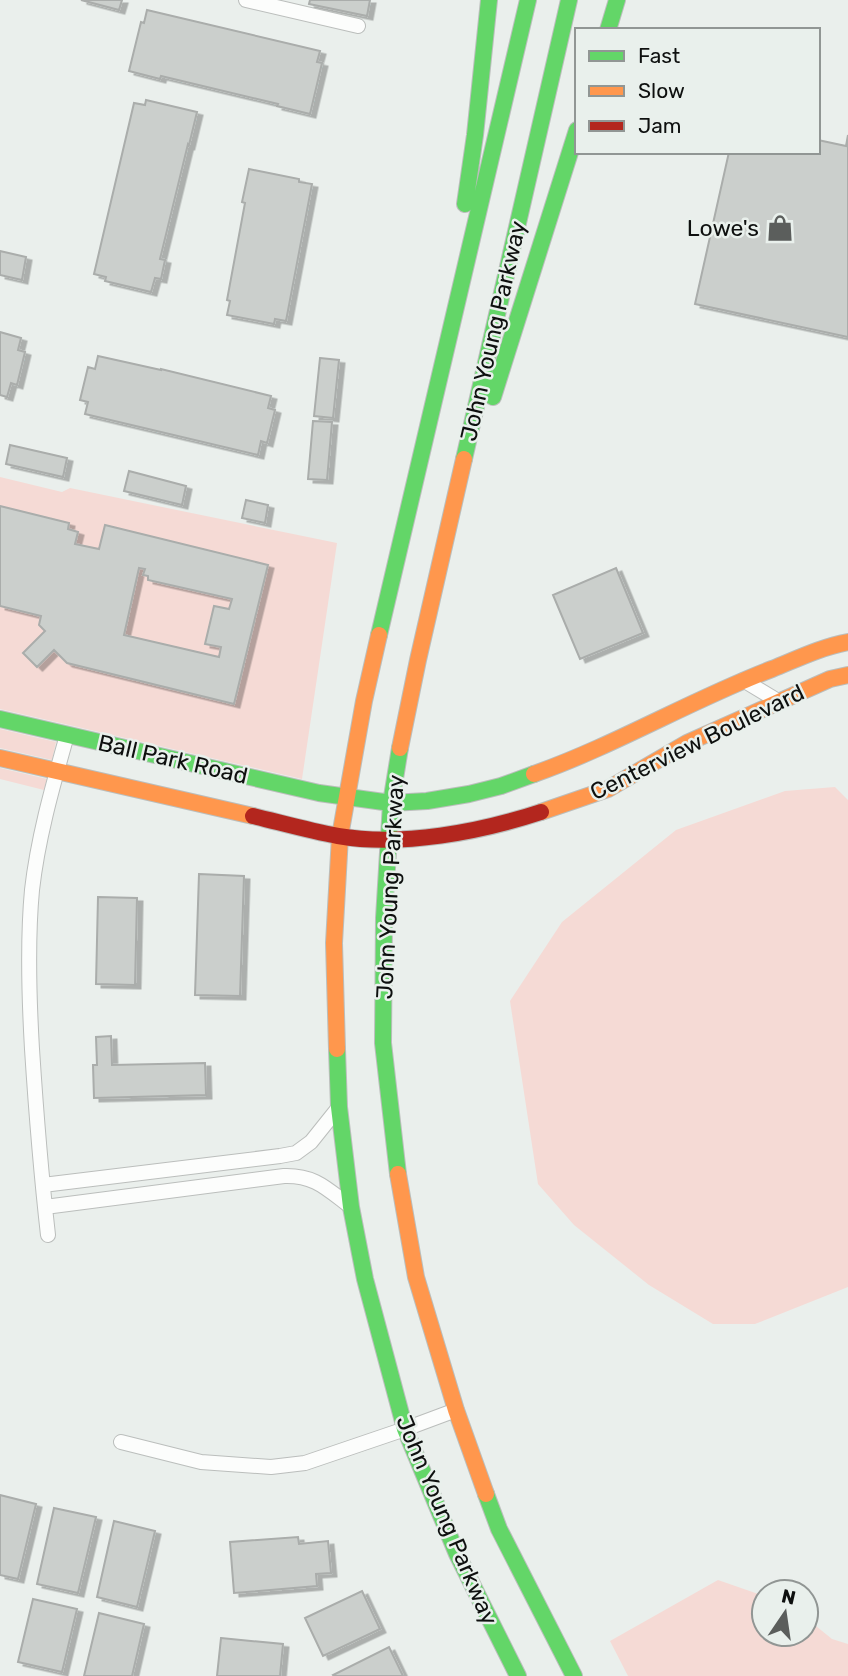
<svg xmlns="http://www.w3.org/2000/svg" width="848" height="1676" font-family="Rubik,sans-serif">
<defs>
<filter id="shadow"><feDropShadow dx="5.5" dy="3.5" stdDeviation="0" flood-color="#0004"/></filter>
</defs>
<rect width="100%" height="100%" fill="#eaefec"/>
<!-- green -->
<path fill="#f5dad5" d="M 0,477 L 62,492 L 70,488 L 337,543 L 302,779 L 0,709 Z
M 0,729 L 56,742 L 52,760 L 0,748 Z
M 0,768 L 47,779 L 44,790 L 0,779 Z
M 835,787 L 848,800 L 848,1287 L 755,1324 L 713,1324 L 649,1285 L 574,1225 L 538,1184 L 510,1001 L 562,922 L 676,830 L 785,791 Z
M 718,1580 L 764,1596 L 764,1634 L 806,1634 L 806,1618 L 832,1639 L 848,1644 L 848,1676 L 628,1676 L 610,1641 Z"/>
<!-- building -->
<path fill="#cbcfcc" stroke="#aaadab" stroke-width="2" fill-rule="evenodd" filter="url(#shadow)" d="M 81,0 L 122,0 L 119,10 Z
M 310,0 L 370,0 L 367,16 L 309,4 Z
M 147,10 L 320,51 L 317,62 L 322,63 L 310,114 L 277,106 L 278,104 L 161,76 L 160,79 L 129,71 L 141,22 L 144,23 Z
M 146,100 L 197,112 L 189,145 L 188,144 L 160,259 L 165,260 L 161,279 L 155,278 L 151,292 L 105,281 L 106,277 L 94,274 L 134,103 L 145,105 Z
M 848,135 L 848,337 L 695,304 L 729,152 L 818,152 L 818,140 L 846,146 Z
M 249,169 L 299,179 L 299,182 L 312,184 L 286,321 L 275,319 L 274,324 L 227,315 L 230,301 L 227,300 L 245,203 L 242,202 Z
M 0,251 L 26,257 L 22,280 L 0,275 Z
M 0,332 L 21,338 L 18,350 L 25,352 L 17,385 L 11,383 L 7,397 L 0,395 Z
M 98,356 L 161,370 L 161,369 L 271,396 L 268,408 L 275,410 L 267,443 L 261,441 L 258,455 L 85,414 L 88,402 L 80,400 L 88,367 L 95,369 Z
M 320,358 L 339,360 L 333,418 L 314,416 Z
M 313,421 L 332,422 L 327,480 L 308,479 Z
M 10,445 L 67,458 L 63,477 L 6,464 Z
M 129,471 L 186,486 L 182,505 L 124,491 Z
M 246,500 L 268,505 L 265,523 L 242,518 Z
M 0,506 L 69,523 L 68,529 L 78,532 L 75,544 L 99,549 L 105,525 L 268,565 L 234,704 L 67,663 L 54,650 L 37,667 L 23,653 L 45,631 L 39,625 L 41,616 L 0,606 ZM 139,568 L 145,569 L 143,575 L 148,576 L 148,580 L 232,599 L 229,609 L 214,606 L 205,644 L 221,647 L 219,657 L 124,635 Z
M 616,568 L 643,633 L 580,659 L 553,595 Z
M 199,874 L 244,876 L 240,996 L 195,995 Z
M 98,897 L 137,898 L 135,985 L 96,984 Z
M 111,1036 L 112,1065 L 205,1063 L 206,1095 L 94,1098 L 93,1065 L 97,1065 L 96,1037 Z
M 0,1495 L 36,1504 L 18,1579 L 0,1575 Z
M 54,1508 L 96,1517 L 78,1593 L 37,1584 Z
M 114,1521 L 155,1531 L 137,1607 L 97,1597 Z
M 298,1537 L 299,1544 L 328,1541 L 331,1573 L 316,1574 L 317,1586 L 234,1593 L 230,1542 Z
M 362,1591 L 380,1629 L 323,1656 L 305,1618 Z
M 33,1599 L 77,1609 L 62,1672 L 18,1662 Z
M 99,1613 L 144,1624 L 132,1676 L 84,1676 Z
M 221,1638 L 283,1644 L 280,1676 L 217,1676 Z
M 389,1647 L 403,1676 L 334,1676 L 333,1675 Z"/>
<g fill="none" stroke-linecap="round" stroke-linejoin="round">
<defs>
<path id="street" d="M 246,0 L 358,26
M 743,680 L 778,701
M 43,1185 L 280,1156 L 296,1153 L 311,1142 L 339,1107
M 45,1207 L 284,1176 C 315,1175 327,1189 351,1207
M 48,1235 C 41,1173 36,1111 32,1049 C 29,997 27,943 32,890 C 38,837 53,785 67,735
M 121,1442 L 201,1462 L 271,1467 L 305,1463 L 405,1429 L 456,1410"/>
<path id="fast" d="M 608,30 L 617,0
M 465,204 L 475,135 L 489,0
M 493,397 L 577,130
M 464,459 L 569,0
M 379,635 L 528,0
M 0,719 L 319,793 L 391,803 L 427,801 L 469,794 L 501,786 L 534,774
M 337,1049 L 339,1107 L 351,1207 L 365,1279 L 405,1429 L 457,1554 L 518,1676
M 398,1174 L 383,1043 L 384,918 L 391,803 L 400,748
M 486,1494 L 499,1529 L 574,1676"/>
<path id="slow" d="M 400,748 L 418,660 L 464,459
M 0,758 L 253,816
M 534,774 C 616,745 691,700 772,669 C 797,659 821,647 848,642
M 541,812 L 608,789 L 687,743 L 830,679 L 848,675
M 337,1049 L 334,943 L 340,836 L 364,701 L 379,635
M 398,1174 L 416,1277 L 456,1410 L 486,1494"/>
<path id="jam" d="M 253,816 C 282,823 310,831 338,836 C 402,847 480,832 541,812"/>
</defs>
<!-- street casing -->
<use href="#street" stroke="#bbbebc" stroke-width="16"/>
<!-- fast casing -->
<use href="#fast" stroke="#bbbebc" stroke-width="18"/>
<!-- slow casing -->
<use href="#slow" stroke="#bbbebc" stroke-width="18"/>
<!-- jam casing -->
<use href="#jam" stroke="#bbbebc" stroke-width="18"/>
<!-- street -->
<use href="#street" stroke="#fcfdfc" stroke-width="14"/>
<!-- fast -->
<use href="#fast" stroke="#63d668" stroke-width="16"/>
<!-- slow -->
<use href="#slow" stroke="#ff974d" stroke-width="16"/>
<!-- jam -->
<use href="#jam" stroke="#b3261e" stroke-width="16"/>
</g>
<!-- icons -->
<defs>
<symbol id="shop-bare" viewBox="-9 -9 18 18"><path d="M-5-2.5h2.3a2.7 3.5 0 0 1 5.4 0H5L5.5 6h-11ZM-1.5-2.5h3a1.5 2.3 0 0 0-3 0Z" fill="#5b5e5c" stroke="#e9f0ec" stroke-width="2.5" paint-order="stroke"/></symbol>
</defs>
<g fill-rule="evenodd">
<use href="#shop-bare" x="761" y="209" width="38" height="38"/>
</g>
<g text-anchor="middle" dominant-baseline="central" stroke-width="5" stroke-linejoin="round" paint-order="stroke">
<!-- poi labels -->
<g font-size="23" fill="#0e100f" stroke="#e9f0ec" text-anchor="end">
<text x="759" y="228">Lowe's</text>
</g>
<!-- street labels -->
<g font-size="23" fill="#0e100f" stroke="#e9f0ec">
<text transform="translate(493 331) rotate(-77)">John Young Parkway</text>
<text transform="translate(697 742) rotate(-26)">Centerview Boulevard</text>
<text transform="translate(173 759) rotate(13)">Ball Park Road</text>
<text transform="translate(390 887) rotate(-87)">John Young Parkway</text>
<text transform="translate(447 1520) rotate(67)">John Young Parkway</text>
</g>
</g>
<!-- legend -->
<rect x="575" y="28" width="245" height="126" fill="#e9f0ec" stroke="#919694" stroke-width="2"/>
<rect x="589" y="51" width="35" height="10" fill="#63d668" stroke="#919694" stroke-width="2"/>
<text x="638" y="63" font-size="21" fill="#0e100f">Fast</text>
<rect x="589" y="86" width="35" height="10" fill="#ff974d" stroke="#919694" stroke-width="2"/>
<text x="638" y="98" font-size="21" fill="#0e100f">Slow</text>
<rect x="589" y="121" width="35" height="10" fill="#b3261e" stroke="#919694" stroke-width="2"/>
<text x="638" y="133" font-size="21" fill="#0e100f">Jam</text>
<!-- north arrow -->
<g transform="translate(785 1613) rotate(13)"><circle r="33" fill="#e9f0ec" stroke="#919694" stroke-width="2"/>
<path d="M0-5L12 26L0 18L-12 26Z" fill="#5b5e5c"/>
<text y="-10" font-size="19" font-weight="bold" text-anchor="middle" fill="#0e100f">N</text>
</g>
</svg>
